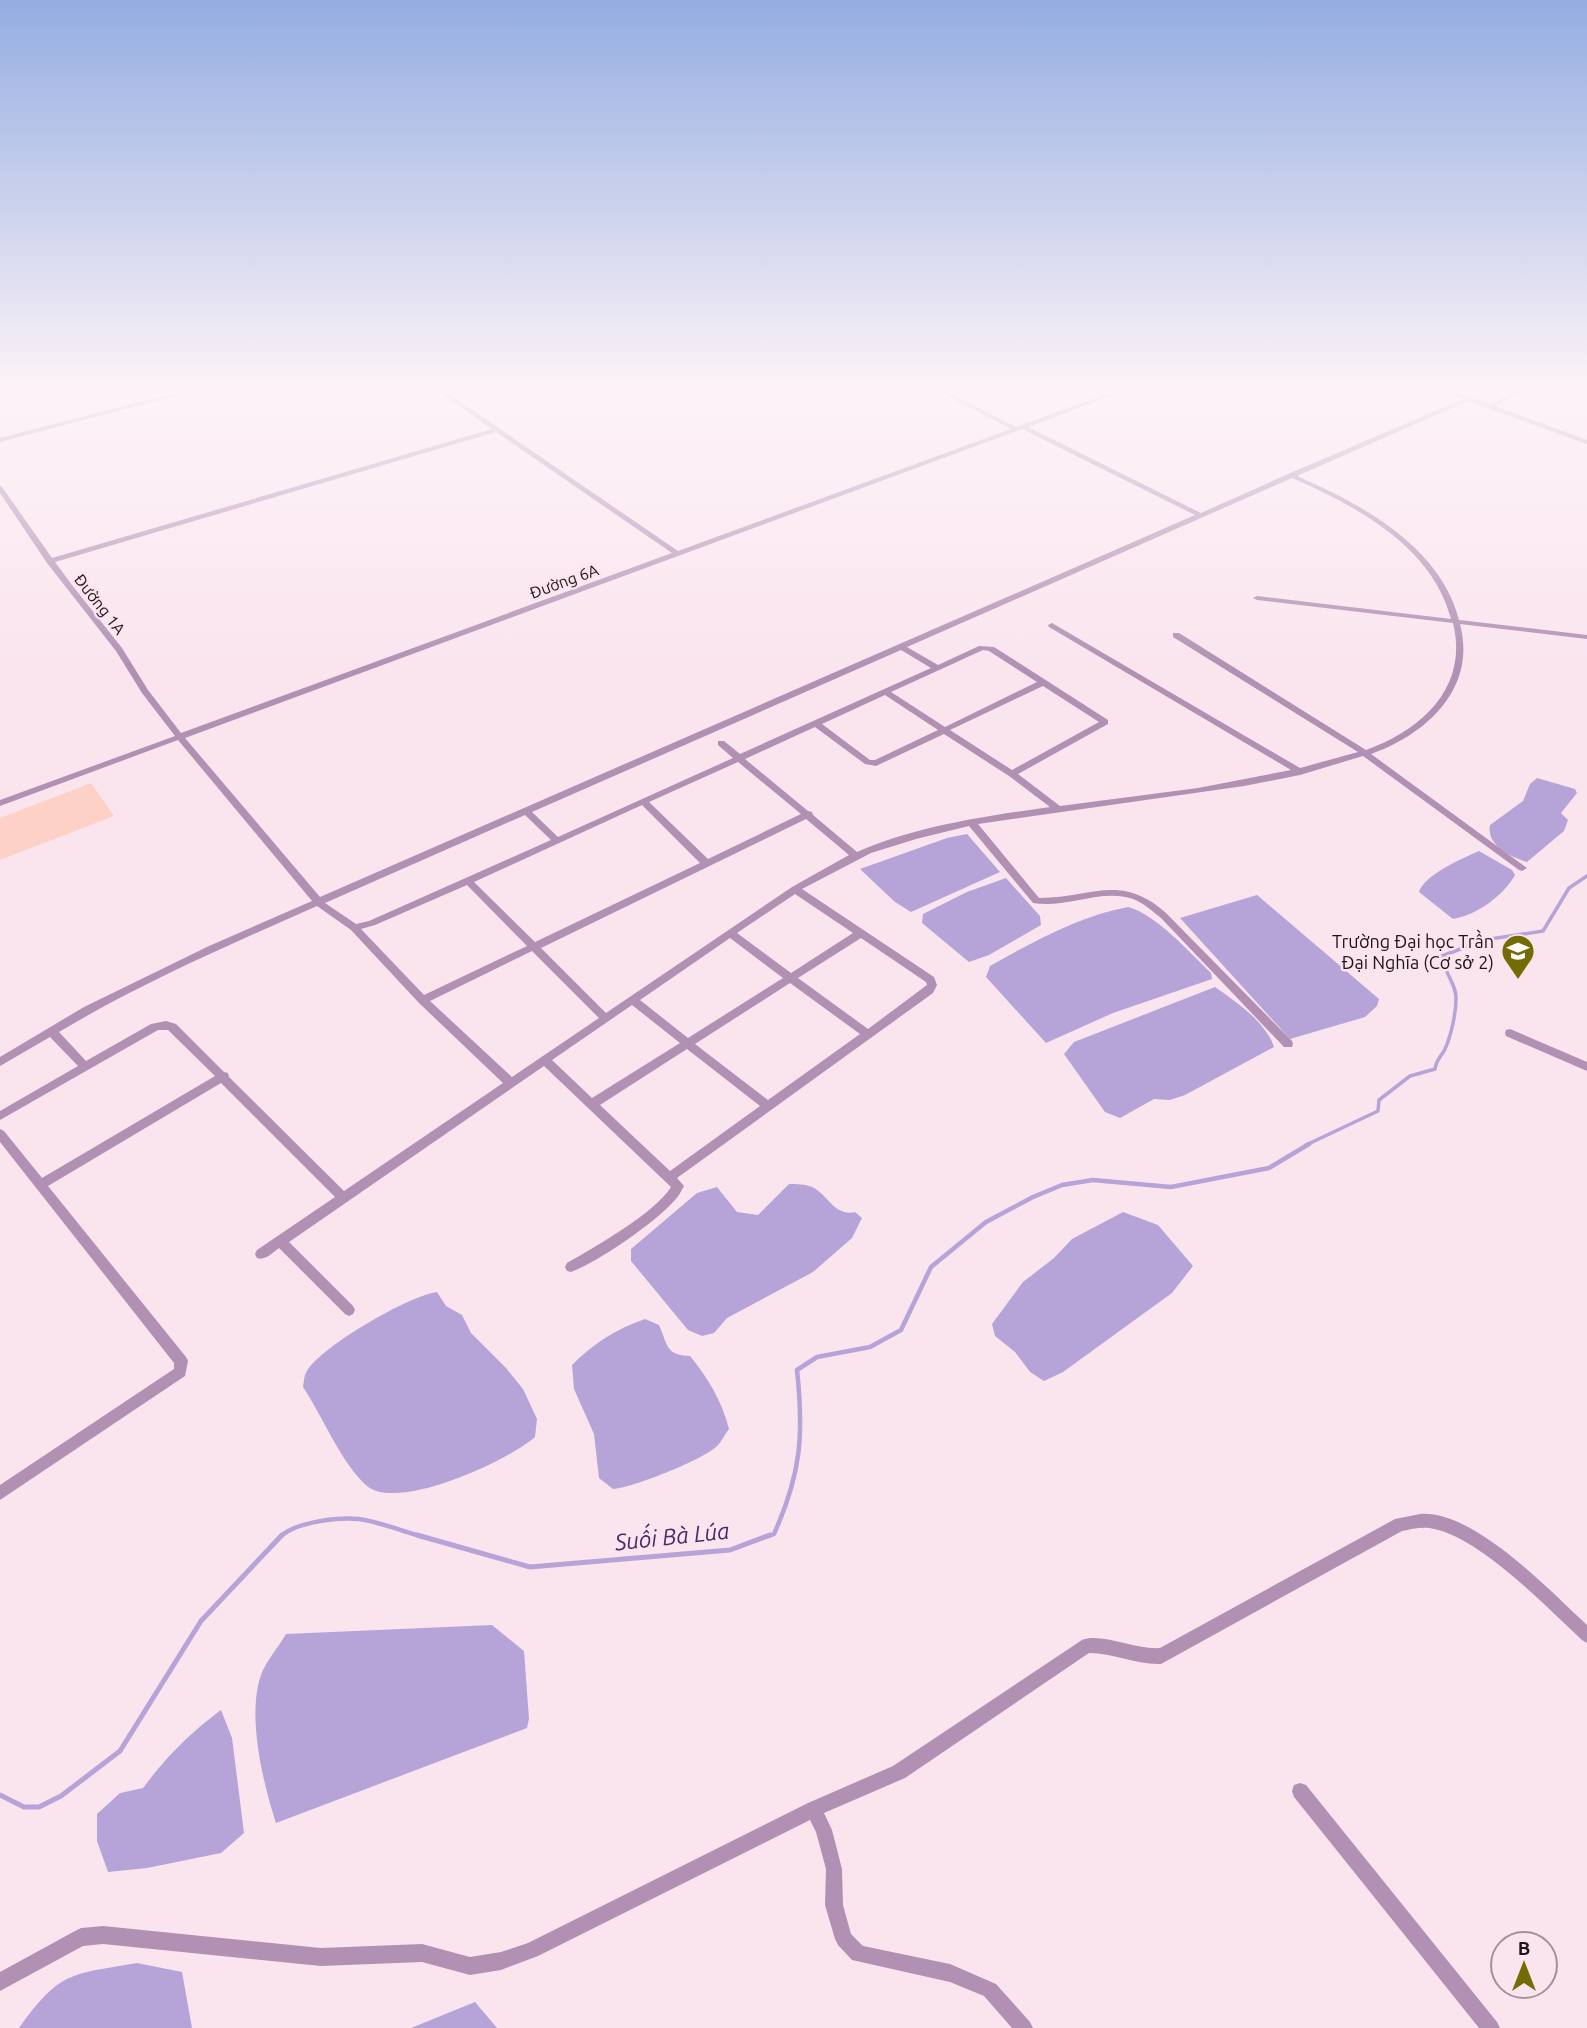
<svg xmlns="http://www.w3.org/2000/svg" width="1587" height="2028" font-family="Ubuntu,sans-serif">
<rect width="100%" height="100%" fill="#fae5ef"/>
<!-- green -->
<path fill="#fed1c7" d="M 91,783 L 114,816 L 0,860 L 0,818 Z"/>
<!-- water -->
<path fill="#b6a3d8" d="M 1537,778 L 1575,789 L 1577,793 L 1561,813 L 1568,820 L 1564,831 L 1527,862 C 1510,857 1486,845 1490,825 L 1523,801 L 1530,784 Z
M 967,834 L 1000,872 L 911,912 L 895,902 L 860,869 L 947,838 Z
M 1479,851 L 1512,870 L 1515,875 C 1503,896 1477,915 1453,919 L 1419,892 C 1424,875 1463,858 1479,851 Z
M 1006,878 L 1040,916 L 1041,925 L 989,955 L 969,962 L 922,923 L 923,914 L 967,892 Z
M 1257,895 L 1379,999 L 1377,1006 L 1365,1017 L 1290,1039 L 1180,918 Z
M 1128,907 C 1156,914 1190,953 1211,973 L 1212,979 L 1113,1013 L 1046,1043 L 986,977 L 990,966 C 1033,942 1079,916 1128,907 Z
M 1215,987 C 1235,1001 1266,1022 1274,1047 L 1185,1095 L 1170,1100 L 1154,1099 L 1120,1118 L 1105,1112 L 1064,1054 L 1074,1042 Z
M 789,1184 C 796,1184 805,1184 812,1187 C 828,1194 834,1217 855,1212 L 862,1218 L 852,1238 L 813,1272 L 727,1318 L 714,1333 L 702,1336 L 688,1330 L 631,1261 L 631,1249 L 697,1193 L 717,1187 L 737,1212 L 758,1215 Z
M 1123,1212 L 1158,1225 L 1193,1266 L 1172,1293 L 1063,1372 L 1044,1381 L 1030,1372 L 1015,1352 L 995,1336 L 992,1324 L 1023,1282 L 1054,1258 L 1072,1239 Z
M 437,1292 L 446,1306 L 462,1315 L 471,1333 L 506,1368 L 523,1389 L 537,1419 L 535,1437 C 509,1460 399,1512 367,1486 C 341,1463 323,1417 303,1387 C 304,1382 304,1375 307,1371 C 322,1346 408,1296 437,1292 Z
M 645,1319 L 659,1325 C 668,1345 665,1355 690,1356 C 708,1378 722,1401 729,1429 C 725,1434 721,1443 716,1447 C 702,1460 632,1488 613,1489 L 599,1478 L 594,1434 L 574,1389 L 572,1365 C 594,1343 616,1329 645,1319 Z
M 492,1625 L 524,1651 L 529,1719 L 527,1728 L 276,1823 C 263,1783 245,1710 263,1670 C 269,1658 279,1646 286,1634 Z
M 221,1710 L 232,1738 L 244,1833 L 221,1853 L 147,1868 L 108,1872 L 97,1841 L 97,1814 L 120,1793 L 143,1788 C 168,1755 188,1735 221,1710 Z
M 137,1963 L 182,1972 L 192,2028 L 19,2028 C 61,1970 70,1975 137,1963 Z
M 475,2002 L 497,2028 L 411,2028 Z"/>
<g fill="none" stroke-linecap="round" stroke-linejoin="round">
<!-- stream-far2 -->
<path stroke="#b6a3d8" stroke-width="3.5" d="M 1306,1145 L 1378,1111 L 1379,1100 L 1410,1076 L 1435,1069 C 1436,1060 1441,1057 1445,1049 C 1451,1036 1456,1013 1456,999 C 1457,985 1443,971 1442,956 L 1484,940 L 1543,931 L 1569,888 L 1587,876"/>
<!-- stream-far1 -->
<path stroke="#b6a3d8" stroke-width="4.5" d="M 280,1537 C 295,1522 338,1517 359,1519 C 380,1522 402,1531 423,1537
M 766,1537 L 774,1534 C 801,1474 804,1435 797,1370 L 817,1357 L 870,1347 L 901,1330 L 931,1267 L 986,1222 L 1033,1197 L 1062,1185 L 1093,1180 L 1171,1187 L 1269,1168 L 1309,1144"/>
<!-- stream -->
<path stroke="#b6a3d8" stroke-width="5" d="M 417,1535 L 530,1567 L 730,1550 L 770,1535
M 0,1795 L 24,1807 L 39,1807 L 61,1796 L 120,1751 L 201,1621 L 282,1535"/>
<!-- street -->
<path fill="#b190b3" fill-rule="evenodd" d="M 205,385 L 216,385 L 0,442 L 0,438 Z
M 429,385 L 436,385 L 678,551 L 1011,429 L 926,385 L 934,385 L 1016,427 L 1131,385 L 1140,385 L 1028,427 L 1201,513 L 1288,474 L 1463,399 L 1428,385 L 1437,385 L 1490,404 L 1529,385 L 1537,385 L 1495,406 L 1587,440 L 1587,444 L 1468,401 L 1297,476 C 1361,504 1440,546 1459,620 L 1587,635 L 1587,639 L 1460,624 C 1477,688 1427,734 1371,754 L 1527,868 L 1522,871 L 1519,870 L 1363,756 L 1300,775 L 1244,786 L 978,824 L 1039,898 C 1092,898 1121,872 1167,914 L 1292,1041 L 1293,1044 L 1292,1047 L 1284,1047 L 1161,918 C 1152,911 1144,903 1133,899 C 1101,888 1066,909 1033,903 L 969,826 L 916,839 L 871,853 L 802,889 L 934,977 L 937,985 L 933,993 L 677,1178 L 684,1186 C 681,1191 679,1196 675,1200 C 656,1222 598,1262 571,1272 L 567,1271 L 565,1267 L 567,1263 C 595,1247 655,1213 671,1187 L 544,1066 L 289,1242 L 353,1306 L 355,1310 L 353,1314 L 349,1316 L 345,1314 L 279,1248 C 272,1253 265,1261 257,1258 L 255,1254 L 257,1250 L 335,1197 L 221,1083 L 48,1186 L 186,1357 L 188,1361 L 185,1376 L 0,1500 L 0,1485 L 174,1369 L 174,1363 L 0,1142 L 0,1129 L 4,1131 L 42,1178 L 215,1076 L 168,1030 L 158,1030 L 0,1120 L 0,1111 L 78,1066 L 50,1037 L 0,1066 L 0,1057 L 84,1007 L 209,946 L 312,901 L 178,740 L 0,806 L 0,800 L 175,736 L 142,693 L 116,651 L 47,563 L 0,493 L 0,486 L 2,487 L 52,558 L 492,429 ZM 1022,429 L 1195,515 L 320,897 L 185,738 ZM 496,432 L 672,553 L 181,733 L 148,690 L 122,648 L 72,585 L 55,562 ZM 1292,478 C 1356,506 1432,546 1451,619 L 1257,596 L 1253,598 L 1257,600 L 1453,623 C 1469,687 1422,730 1366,750 L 1179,633 L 1173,633 L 1173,637 L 1358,752 L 1300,768 L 1052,623 L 1048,625 L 1049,627 L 1291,770 L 1198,788 L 1060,806 L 1018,774 L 1108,724 L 1108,720 L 994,647 L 979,646 L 938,665 L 907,647 ZM 901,650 L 931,668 L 740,754 L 724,741 L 718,741 L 718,745 L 733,758 L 558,837 L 532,812 ZM 983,650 L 989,651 L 1037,682 L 945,727 L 891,692 ZM 1043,686 L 1099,722 L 1012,770 L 950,730 ZM 885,695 L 938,730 L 875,760 L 870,760 L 822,724 ZM 815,727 L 865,764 L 876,766 L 944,734 L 1009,776 L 1050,807 C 986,816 917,826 857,852 L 813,815 L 812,812 L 808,811 L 745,759 ZM 738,762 L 801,814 L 708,859 L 649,802 ZM 642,805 L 700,863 L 535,942 L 474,882 ZM 525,815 L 551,840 L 369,921 L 356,924 L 325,903 ZM 806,819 L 849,855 L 792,887 L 606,1013 L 541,948 ZM 467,885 L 527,946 L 424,995 L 361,929 L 375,925 ZM 795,894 L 853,933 L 791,973 L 737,933 ZM 317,906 L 351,930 L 419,1003 L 503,1083 L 344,1191 L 229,1077 L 228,1073 L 224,1072 L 176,1024 L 166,1021 L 151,1024 L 86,1061 L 59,1032 C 141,983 229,945 317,906 ZM 730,938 L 783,978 L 688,1038 L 640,1000 ZM 861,938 L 926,982 L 927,985 L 868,1029 L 798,978 ZM 532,951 L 599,1018 L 512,1077 L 430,1001 ZM 790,983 L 860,1034 L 768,1100 L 695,1044 ZM 632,1005 L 680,1043 L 592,1098 L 552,1060 ZM 687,1049 L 760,1106 L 670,1171 L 600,1105 Z
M 1580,385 L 1587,385 L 1587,389 Z
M 1510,1029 L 1587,1062 L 1587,1071 L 1506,1036 L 1505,1033 L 1506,1030 Z
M 1420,1514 C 1474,1510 1549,1590 1587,1625 L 1587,1643 L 1582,1640 C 1546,1607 1482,1539 1434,1529 C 1424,1526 1412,1529 1402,1531 L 1161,1664 C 1136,1665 1114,1653 1089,1653 L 905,1778 L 824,1813 L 832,1830 L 842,1869 L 843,1905 L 851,1934 L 863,1946 L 950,1964 L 996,1984 L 1030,2022 L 1033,2028 L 1012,2028 L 984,1996 L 950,1982 L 852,1960 L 838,1945 L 835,1939 L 825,1905 L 826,1869 L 816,1832 L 810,1820 L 538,1956 L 501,1970 L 470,1975 L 422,1962 L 321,1966 L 103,1944 L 83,1946 L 0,1991 L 0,1972 L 75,1931 L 81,1928 L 103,1926 L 321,1948 L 422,1944 L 470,1957 L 501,1952 L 528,1943 L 808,1803 L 893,1766 L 1082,1640 C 1101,1632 1135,1650 1160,1648 L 1395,1519 Z
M 1300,1783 L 1306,1785 L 1497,2022 L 1500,2028 L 1479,2028 L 1294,1797 L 1292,1791 L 1294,1785 Z"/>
</g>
<!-- sky -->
<linearGradient id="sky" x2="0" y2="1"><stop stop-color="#94ade2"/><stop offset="0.58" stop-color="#fdf3f8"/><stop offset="1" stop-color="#fdf3f8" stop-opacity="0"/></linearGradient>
<rect width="1587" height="669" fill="url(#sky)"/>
<!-- icons -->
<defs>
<symbol id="school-pin" viewBox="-11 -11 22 30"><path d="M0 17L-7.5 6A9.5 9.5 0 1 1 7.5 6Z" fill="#756b04" stroke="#fae5ef"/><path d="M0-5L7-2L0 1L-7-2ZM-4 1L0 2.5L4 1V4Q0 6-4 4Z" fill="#fff"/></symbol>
</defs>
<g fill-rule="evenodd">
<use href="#school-pin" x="1499" y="932" width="38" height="52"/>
</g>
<g text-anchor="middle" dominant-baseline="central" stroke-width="5" stroke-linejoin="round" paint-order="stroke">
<!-- far-street labels -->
<g font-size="16" fill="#1f1319" stroke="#fae5ef">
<text transform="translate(564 581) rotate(-20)">Đường 6A</text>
<text transform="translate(100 604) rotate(52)">Đường 1A</text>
</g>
<!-- poi labels -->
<g font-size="18" fill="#1f1319" stroke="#fae5ef" text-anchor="end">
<text x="1494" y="941">Trường Đại học Trần<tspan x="1494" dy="21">Đại Nghĩa (Cơ sở 2)</tspan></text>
</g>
<!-- near-water labels -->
<g font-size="23" font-style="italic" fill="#472c6c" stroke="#fae5ef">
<text transform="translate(672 1536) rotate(-6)">Suối Bà Lúa</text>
</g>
</g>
<!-- north arrow -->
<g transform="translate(1524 1965)"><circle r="33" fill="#fae5ef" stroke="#a29199" stroke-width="2"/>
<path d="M0-5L12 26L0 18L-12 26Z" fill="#756b04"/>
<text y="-10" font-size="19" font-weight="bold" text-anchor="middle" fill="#1f1319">B</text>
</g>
</svg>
